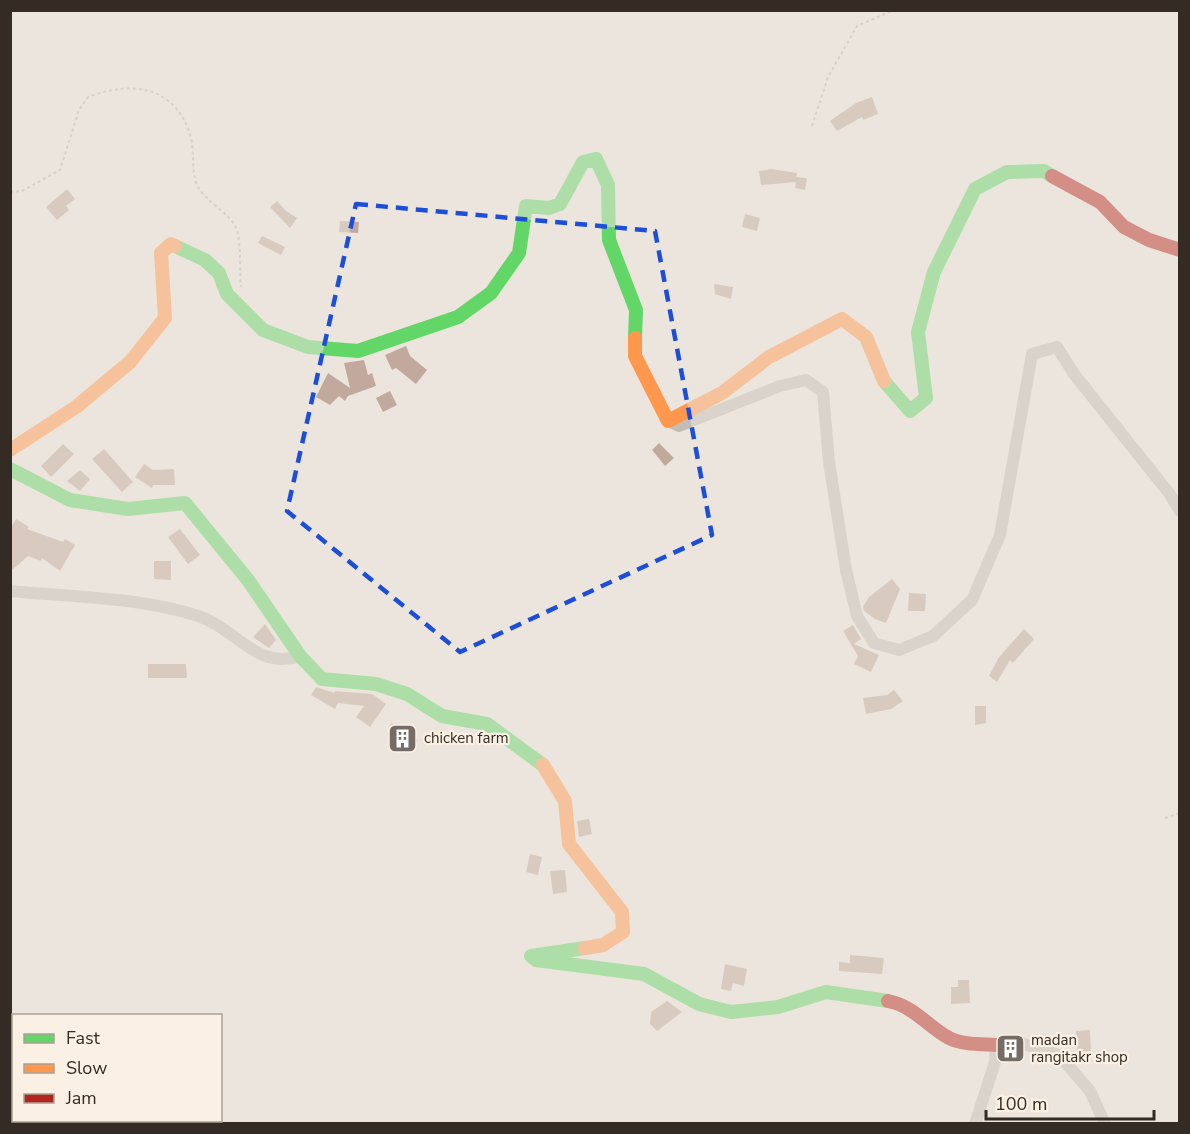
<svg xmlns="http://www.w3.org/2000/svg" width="1190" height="1134" font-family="'Nunito Sans',sans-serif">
<rect width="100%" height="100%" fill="#ece5dd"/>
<!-- building -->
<path fill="#c1a99e" d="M 872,97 L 878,114 L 863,120 L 862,117 L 837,131 L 830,121 L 856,103 Z
M 771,169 L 797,173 L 796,177 L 807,178 L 805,190 L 795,188 L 796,182 L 761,185 L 759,171 Z
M 67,189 L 75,199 L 66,206 L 69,210 L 57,220 L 46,207 Z
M 277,201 L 286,211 L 297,218 L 290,228 L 270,207 Z
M 745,214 L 760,218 L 757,231 L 742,227 Z
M 340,221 L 359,222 L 358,233 L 339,232 Z
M 262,236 L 285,247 L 281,255 L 258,243 Z
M 714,284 L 733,287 L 731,299 L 715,294 Z
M 406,346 L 410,356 L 427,370 L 416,384 L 396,368 L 392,370 L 385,355 Z
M 364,360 L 368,375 L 372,373 L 376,386 L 348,396 L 345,401 L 339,396 L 330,405 L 316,397 L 328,373 L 350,388 L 344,363 Z
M 390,391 L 397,405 L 383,412 L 376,398 Z
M 659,443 L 674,458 L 665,466 L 652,450 Z
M 63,444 L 74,454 L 51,477 L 41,466 Z
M 104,449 L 133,482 L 122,492 L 92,459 Z
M 144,464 L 153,470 L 174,469 L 175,485 L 153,485 L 152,488 L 135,477 Z
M 80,470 L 90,479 L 80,491 L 67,481 Z
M 16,519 L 29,527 L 27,529 L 63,542 L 65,539 L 75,545 L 60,571 L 42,558 L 41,561 L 28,556 L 10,572 L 10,529 Z
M 180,529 L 200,555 L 188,564 L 168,537 Z
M 154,561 L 171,561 L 171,580 L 154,579 Z
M 892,579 L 900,589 L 886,623 L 875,619 L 864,611 L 863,606 L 869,597 Z
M 909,593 L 926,594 L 925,611 L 908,611 Z
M 265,624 L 276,640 L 269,648 L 253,637 Z
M 853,625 L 861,639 L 854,644 L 879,655 L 871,672 L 854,664 L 858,656 L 843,631 Z
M 1024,629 L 1034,639 L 1013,663 L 1010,660 L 997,682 L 989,676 L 999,657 Z
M 148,664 L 186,664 L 187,678 L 148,678 Z
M 316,687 L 334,693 L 335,691 L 372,694 L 386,704 L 370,727 L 356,717 L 364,706 L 338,703 L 335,709 L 311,695 Z
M 894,690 L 903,701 L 891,709 L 866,714 L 863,698 L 887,695 Z
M 975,706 L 986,706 L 986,723 L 975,725 Z
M 391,723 L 407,729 L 418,740 L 409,752 L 388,736 Z
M 589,819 L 592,834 L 579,837 L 577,821 Z
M 530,854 L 542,857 L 538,875 L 526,872 Z
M 565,870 L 567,892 L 553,894 L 550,871 Z
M 850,955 L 884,958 L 882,974 L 839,971 L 839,962 L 850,963 Z
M 725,964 L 747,969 L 744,986 L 733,983 L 731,991 L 721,989 Z
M 958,980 L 969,980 L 970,1003 L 951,1004 L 951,987 L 958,987 Z
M 667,1001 L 682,1012 L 657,1031 L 650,1024 L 651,1012 Z
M 1090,1030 L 1091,1051 L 1077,1052 L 1076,1031 Z"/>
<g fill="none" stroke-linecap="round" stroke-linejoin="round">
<!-- path -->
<path stroke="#bdb6af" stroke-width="2" stroke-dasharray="3 3" stroke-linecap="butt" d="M 812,126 L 828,77 L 857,26 L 894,10
M 10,192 L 22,191 L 60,170 L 79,110 L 88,97 C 132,80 177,86 191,138 C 194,152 192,165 195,179 C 200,200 229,211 236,228 C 242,243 239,271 241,287
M 1165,818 L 1180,813"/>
<!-- street -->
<path stroke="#c4bdb6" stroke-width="12" d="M 668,421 L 679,426 L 780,386 L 806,380 L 823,392 L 829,462 L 846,570 L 857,616 L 874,643 L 899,650 L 933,636 L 972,600 L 1000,535 L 1032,354 L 1057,347 L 1074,374 L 1169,493 L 1180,511
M 10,591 C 71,597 140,597 198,616 C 236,628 257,671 300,656
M 975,1124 L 995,1062 L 996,1045 L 1011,1040 L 1059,1055 L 1090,1091 L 1105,1124"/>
<!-- fast -->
<path stroke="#63d668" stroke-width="14" d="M 175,246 L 205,260 L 219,273 L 227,294 L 263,330 L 308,347 L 358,351 L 458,317 L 491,293 L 519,253 L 526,206 L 549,208 L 560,204 L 583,162 L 596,159 L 608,185 L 609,240 L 636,310 L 635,338
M 884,381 L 910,411 L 926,398 L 918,332 L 934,272 L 975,189 L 1007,172 L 1044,171 L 1052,176
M 10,469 L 70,500 L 128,509 L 185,503 L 248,580 L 300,656 L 322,679 L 376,684 L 407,694 L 442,716 L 487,724 L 543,765
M 585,948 L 531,956 L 536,960 L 644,974 L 699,1004 L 731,1012 L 778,1007 L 826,992 L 888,1001"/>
<!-- slow -->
<path stroke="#ff974d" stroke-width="14" d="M 635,338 L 635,356 L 668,421 L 722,393 L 769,357 L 842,319 L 866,337 L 884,381
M 10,450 L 76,407 L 130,362 L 165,318 L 161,253 L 171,244 L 175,246
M 543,765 L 565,801 L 569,844 L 622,912 L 623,932 L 603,945 L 585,948"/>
<!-- jam -->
<path stroke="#b3261e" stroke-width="14" d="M 1052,176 L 1100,202 L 1124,227 L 1149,240 L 1180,250
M 888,1001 C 914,1006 927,1026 949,1038 C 963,1045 981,1044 996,1045"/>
</g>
<!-- marked area -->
<path d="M0 0H1190V1134H0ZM 356,204 L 655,231 L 712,535 L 460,652 L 287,511 Z" fill="#ece5dd" fill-opacity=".55" fill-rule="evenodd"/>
<path fill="none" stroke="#1d4ed8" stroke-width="4.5" stroke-dasharray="12 8" stroke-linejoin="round" d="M 356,204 L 655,231 L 712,535 L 460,652 L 287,511 Z"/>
<!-- icons -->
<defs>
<symbol id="building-square" viewBox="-11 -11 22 22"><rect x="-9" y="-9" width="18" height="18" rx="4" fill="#756c65" stroke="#faf0e3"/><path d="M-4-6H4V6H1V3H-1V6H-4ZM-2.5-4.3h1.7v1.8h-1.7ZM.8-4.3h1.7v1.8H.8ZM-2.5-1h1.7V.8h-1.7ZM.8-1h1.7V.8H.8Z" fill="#fff"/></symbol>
</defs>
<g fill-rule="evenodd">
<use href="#building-square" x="386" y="722" width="33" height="33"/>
<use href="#building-square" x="994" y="1032" width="33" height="33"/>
</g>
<g text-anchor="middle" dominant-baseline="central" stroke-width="4.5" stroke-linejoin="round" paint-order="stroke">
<!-- poi labels -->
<g font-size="15" fill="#352b25" stroke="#faf0e3" text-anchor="start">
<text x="424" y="738">chicken farm</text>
<text x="1031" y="1040">madan<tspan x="1031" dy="17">rangitakr shop</tspan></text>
</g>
</g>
<!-- border -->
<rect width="1190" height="1134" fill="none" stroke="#352b25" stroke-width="24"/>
<!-- legend -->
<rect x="12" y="1014" width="210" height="108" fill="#faf0e3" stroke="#aba197" stroke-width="1.5"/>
<rect x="24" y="1034" width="30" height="9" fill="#63d668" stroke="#aba197" stroke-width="1.5"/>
<text x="66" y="1044" font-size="18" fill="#352b25">Fast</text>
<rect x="24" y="1064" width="30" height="9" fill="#ff974d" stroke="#aba197" stroke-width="1.5"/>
<text x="66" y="1074" font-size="18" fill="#352b25">Slow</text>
<rect x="24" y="1094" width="30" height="9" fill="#b3261e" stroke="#aba197" stroke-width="1.5"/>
<text x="66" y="1104" font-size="18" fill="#352b25">Jam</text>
<!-- scale -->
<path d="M986 1110v9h168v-9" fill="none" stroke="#352b25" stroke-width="3"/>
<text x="995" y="1110" font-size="18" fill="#352b25" stroke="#faf0e3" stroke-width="4.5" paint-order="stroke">100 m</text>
</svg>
